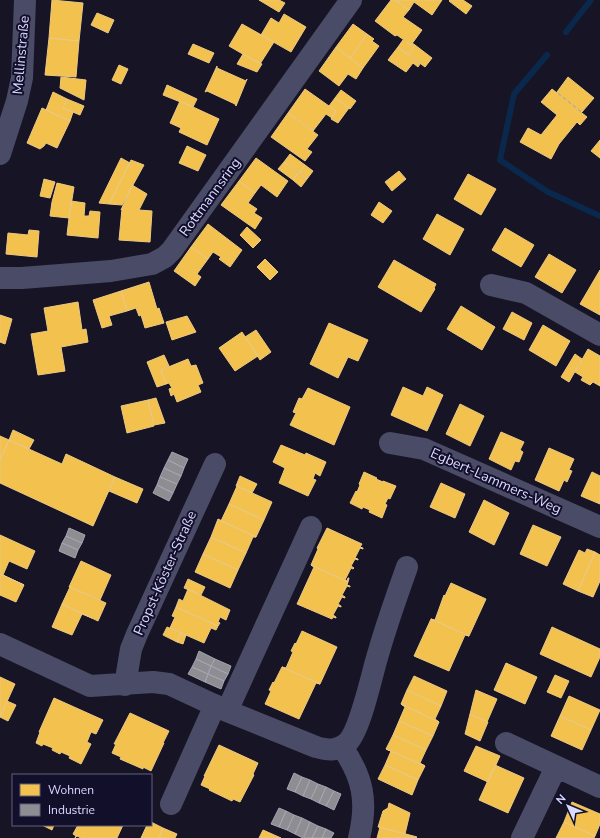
<svg xmlns="http://www.w3.org/2000/svg" width="600" height="838" font-family="'Nunito Sans',sans-serif">
<rect width="100%" height="100%" fill="#171525"/>
<!-- homes -->
<path fill="#f2c14e" stroke="#ebc883" d="M 52,0 L 83,3 L 79,41 L 49,38 Z
M 259,0 L 279,0 L 285,3 L 279,12 Z
M 391,0 L 395,0 L 409,10 L 403,17 L 422,30 L 411,45 L 397,35 L 395,36 L 375,21 Z
M 395,0 L 442,0 L 432,15 L 414,2 L 409,10 Z
M 450,0 L 463,0 L 472,6 L 466,14 L 449,1 Z
M 97,13 L 114,20 L 108,33 L 91,25 Z
M 284,14 L 306,27 L 291,52 L 261,35 L 271,18 L 279,23 Z
M 242,24 L 274,42 L 260,64 L 229,46 Z
M 353,24 L 367,34 L 350,58 L 336,47 Z
M 367,34 L 374,39 L 372,41 L 379,46 L 363,68 L 350,58 Z
M 49,38 L 79,41 L 76,77 L 45,75 Z
M 403,40 L 411,45 L 412,43 L 415,45 L 408,55 L 398,47 Z
M 193,44 L 214,53 L 209,63 L 188,54 Z
M 415,45 L 432,58 L 425,67 L 398,47 L 408,55 Z
M 336,47 L 363,68 L 356,79 L 348,74 L 339,86 L 319,71 Z
M 398,47 L 420,64 L 418,67 L 413,63 L 406,72 L 388,60 Z
M 243,54 L 262,64 L 257,72 L 237,64 Z
M 119,65 L 128,69 L 121,84 L 112,80 Z
M 217,66 L 217,68 L 246,81 L 247,79 L 236,106 L 235,104 L 207,91 L 205,92 Z
M 61,77 L 86,80 L 84,100 L 60,88 Z
M 568,77 L 594,98 L 582,112 L 557,92 Z
M 167,85 L 197,99 L 193,107 L 163,95 Z
M 305,89 L 336,111 L 332,118 L 326,114 L 313,131 L 288,113 Z
M 552,89 L 587,117 L 580,125 L 577,122 L 559,144 L 551,159 L 520,142 L 528,128 L 541,135 L 557,115 L 541,102 Z
M 341,90 L 356,101 L 350,109 L 335,98 Z
M 53,92 L 67,99 L 63,108 L 73,112 L 70,121 L 46,110 Z
M 335,98 L 349,108 L 338,123 L 331,119 L 336,111 L 329,106 Z
M 67,99 L 84,106 L 80,115 L 63,108 Z
M 180,101 L 219,119 L 207,145 L 179,132 L 181,128 L 170,123 Z
M 42,108 L 70,121 L 57,148 L 46,143 L 44,146 L 40,149 L 27,143 Z
M 288,113 L 318,135 L 307,149 L 312,152 L 305,161 L 271,137 Z
M 600,140 L 600,158 L 591,151 Z
M 187,146 L 206,155 L 198,171 L 179,163 Z
M 290,154 L 305,165 L 299,173 L 284,162 Z
M 121,158 L 130,163 L 109,204 L 99,203 Z
M 256,158 L 288,181 L 277,197 L 261,185 L 255,193 L 239,181 Z
M 131,160 L 144,165 L 122,205 L 109,204 Z
M 284,162 L 298,173 L 293,180 L 278,169 Z
M 305,165 L 313,171 L 307,179 L 299,173 Z
M 399,171 L 406,179 L 392,191 L 385,182 Z
M 298,173 L 307,179 L 301,187 L 293,180 Z
M 468,174 L 496,189 L 481,215 L 454,199 Z
M 44,179 L 55,182 L 50,198 L 40,196 Z
M 239,181 L 255,193 L 248,203 L 257,209 L 254,213 L 262,218 L 255,229 L 221,205 Z
M 57,183 L 74,187 L 69,218 L 50,216 L 52,202 Z
M 132,185 L 147,194 L 139,210 L 152,211 L 150,242 L 119,240 L 122,209 L 121,210 Z
M 71,201 L 85,203 L 84,216 L 89,216 L 90,211 L 100,212 L 98,238 L 67,235 Z
M 379,202 L 392,211 L 383,223 L 371,215 Z
M 437,214 L 464,229 L 450,255 L 423,239 Z
M 208,224 L 242,250 L 230,267 L 219,259 L 221,257 L 213,252 L 208,259 L 191,247 Z
M 247,227 L 261,240 L 253,248 L 240,235 Z
M 505,228 L 534,245 L 521,267 L 492,250 Z
M 29,230 L 39,231 L 37,257 L 6,254 L 8,233 L 28,235 Z
M 191,247 L 208,259 L 197,274 L 201,277 L 195,286 L 174,271 Z
M 549,254 L 576,270 L 562,293 L 535,277 Z
M 265,259 L 278,272 L 270,280 L 257,267 Z
M 394,260 L 436,284 L 434,288 L 435,289 L 421,312 L 378,287 Z
M 600,270 L 600,315 L 580,304 Z
M 149,282 L 157,309 L 159,308 L 164,323 L 145,328 L 141,315 L 139,316 L 136,308 L 127,311 L 121,291 Z
M 121,291 L 127,311 L 109,316 L 112,325 L 102,328 L 93,300 Z
M 78,302 L 82,330 L 86,329 L 88,342 L 61,347 L 65,371 L 38,375 L 31,334 L 48,331 L 44,308 Z
M 461,306 L 495,327 L 482,350 L 447,329 Z
M 512,312 L 532,323 L 524,340 L 503,329 Z
M 0,315 L 12,319 L 5,344 L 0,342 Z
M 187,316 L 196,332 L 172,340 L 166,322 Z
M 329,323 L 368,340 L 358,361 L 348,357 L 338,378 L 310,364 Z
M 543,325 L 570,341 L 556,366 L 529,350 Z
M 256,330 L 271,352 L 260,360 L 245,337 Z
M 242,332 L 258,356 L 235,371 L 219,348 Z
M 588,349 L 600,356 L 600,386 L 593,382 L 590,385 L 581,380 L 583,377 L 575,372 Z
M 575,354 L 582,359 L 569,382 L 561,377 Z
M 164,355 L 169,366 L 161,370 L 166,384 L 157,387 L 147,362 Z
M 188,359 L 191,366 L 196,365 L 203,383 L 198,385 L 201,392 L 177,402 L 174,394 L 171,396 L 169,389 L 172,388 L 169,383 L 166,384 L 161,370 Z
M 403,387 L 423,396 L 427,387 L 443,395 L 427,431 L 391,415 Z
M 308,388 L 350,407 L 334,445 L 290,425 L 296,413 L 293,412 L 299,398 L 302,399 Z
M 156,398 L 165,423 L 154,425 L 148,400 Z
M 148,400 L 154,426 L 127,433 L 121,406 Z
M 460,404 L 484,416 L 470,446 L 446,434 Z
M 13,430 L 34,440 L 29,449 L 9,440 Z
M 501,432 L 524,442 L 520,450 L 523,452 L 519,462 L 515,461 L 511,470 L 489,459 Z
M 0,436 L 9,440 L 0,460 Z
M 9,440 L 62,464 L 66,454 L 115,477 L 93,526 L 0,483 L 0,460 Z
M 281,445 L 305,455 L 306,453 L 326,462 L 320,476 L 315,473 L 313,479 L 316,480 L 308,496 L 279,483 L 285,468 L 273,462 Z
M 549,448 L 574,459 L 569,470 L 572,471 L 567,482 L 564,480 L 559,491 L 535,480 Z
M 364,472 L 377,478 L 376,479 L 383,482 L 383,481 L 396,486 L 390,499 L 388,498 L 385,504 L 387,505 L 382,518 L 369,512 L 370,510 L 363,507 L 362,509 L 350,503 L 356,491 L 357,492 L 360,485 L 359,484 Z
M 592,472 L 600,476 L 600,504 L 581,496 Z
M 240,476 L 257,484 L 252,493 L 236,486 Z
M 115,477 L 143,489 L 137,503 L 109,491 Z
M 441,483 L 465,494 L 455,518 L 430,507 Z
M 237,486 L 272,502 L 264,520 L 229,504 Z
M 484,500 L 509,513 L 494,545 L 469,532 Z
M 229,504 L 264,520 L 256,537 L 221,521 Z
M 218,519 L 256,537 L 253,537 L 246,553 L 211,537 Z
M 533,525 L 561,537 L 547,566 L 520,554 Z
M 327,528 L 362,544 L 360,547 L 363,548 L 363,549 L 360,548 L 355,558 L 358,559 L 358,560 L 355,559 L 351,566 L 354,568 L 353,569 L 351,568 L 345,580 L 347,581 L 348,578 L 349,578 L 348,582 L 311,565 L 318,549 L 317,548 Z
M 0,535 L 35,551 L 27,569 L 9,561 L 3,575 L 24,585 L 0,574 Z
M 211,537 L 246,553 L 238,570 L 203,554 Z
M 587,549 L 595,552 L 578,591 L 563,584 L 579,550 L 585,553 Z
M 595,552 L 600,555 L 600,581 L 593,597 L 578,591 Z
M 203,554 L 238,570 L 230,588 L 195,572 Z
M 81,561 L 111,575 L 100,600 L 69,587 Z
M 311,565 L 348,582 L 347,585 L 350,586 L 350,587 L 347,586 L 342,595 L 345,597 L 345,598 L 342,597 L 338,604 L 341,606 L 341,607 L 338,606 L 333,615 L 336,617 L 336,618 L 333,617 L 332,619 L 297,604 L 314,567 Z
M 0,574 L 24,585 L 16,602 L 0,595 Z
M 188,579 L 205,587 L 201,595 L 184,588 Z
M 451,583 L 486,599 L 469,636 L 431,619 L 435,620 L 444,595 L 445,596 Z
M 70,587 L 106,603 L 98,621 L 62,604 Z
M 188,589 L 230,610 L 226,620 L 220,617 L 218,622 L 220,623 L 218,626 L 176,607 L 179,599 L 183,601 Z
M 62,604 L 92,618 L 82,614 L 72,635 L 52,627 Z
M 176,607 L 218,626 L 216,630 L 211,628 L 204,643 L 170,628 L 175,617 L 172,616 Z
M 431,619 L 469,636 L 465,635 L 449,671 L 414,656 Z
M 167,627 L 181,633 L 177,642 L 163,635 Z
M 552,627 L 600,649 L 600,657 L 591,677 L 540,654 Z
M 302,631 L 337,647 L 320,684 L 282,667 L 286,668 L 293,652 L 291,651 L 295,643 L 296,644 Z
M 181,633 L 186,635 L 183,644 L 177,642 Z
M 506,663 L 537,677 L 525,704 L 494,690 Z
M 282,667 L 320,684 L 316,683 L 299,719 L 265,704 L 271,691 L 269,690 L 273,682 L 274,683 Z
M 555,675 L 569,681 L 561,698 L 547,692 Z
M 414,676 L 447,691 L 441,706 L 407,690 Z
M 0,677 L 15,684 L 0,717 Z
M 407,690 L 441,706 L 435,719 L 439,722 L 401,704 Z
M 476,690 L 497,699 L 487,722 L 470,714 Z
M 569,696 L 600,710 L 591,730 L 560,716 Z
M 54,698 L 103,720 L 96,734 L 91,732 L 87,742 L 91,744 L 81,764 L 69,758 L 70,756 L 61,752 L 60,754 L 52,750 L 53,748 L 43,744 L 42,746 L 36,743 L 40,732 L 39,732 Z
M 7,701 L 16,705 L 8,721 L 0,717 Z
M 401,704 L 439,722 L 433,736 L 399,721 L 405,707 Z
M 130,713 L 169,731 L 163,743 L 164,743 L 151,771 L 143,767 L 143,769 L 120,759 L 121,757 L 112,753 L 116,744 L 114,744 Z
M 470,714 L 488,722 L 480,741 L 465,734 Z
M 560,716 L 591,730 L 582,750 L 551,736 Z
M 399,721 L 433,736 L 426,750 L 393,735 Z
M 393,735 L 426,750 L 420,763 L 425,766 L 386,749 Z
M 219,745 L 258,763 L 253,774 L 254,775 L 240,802 L 233,799 L 232,801 L 209,790 L 210,789 L 201,785 L 205,776 L 204,776 Z
M 476,746 L 500,756 L 488,782 L 464,771 Z
M 386,749 L 425,766 L 418,780 L 385,765 L 391,751 Z
M 385,765 L 418,780 L 412,795 L 378,779 Z
M 495,765 L 524,778 L 508,813 L 479,800 Z
M 572,802 L 600,814 L 600,824 L 595,836 L 564,822 Z
M 389,803 L 410,813 L 405,834 L 378,827 L 383,811 L 388,808 Z
M 151,822 L 163,828 L 159,838 L 141,838 L 147,825 L 151,825 Z
M 564,822 L 595,836 L 594,838 L 556,838 Z
M 42,825 L 54,825 L 52,830 Z
M 78,825 L 123,825 L 117,838 L 81,838 L 77,836 L 75,838 L 76,836 L 73,834 Z
M 380,827 L 417,837 L 416,838 L 377,838 Z
M 163,828 L 177,834 L 175,838 L 159,838 Z
M 263,830 L 281,838 L 259,838 Z"/>
<!-- industry -->
<path fill="#8d8d92" stroke="#a4a4b3" d="M 172,452 L 188,459 L 184,468 L 168,460 Z
M 168,460 L 184,468 L 181,476 L 164,468 Z
M 164,468 L 181,476 L 177,484 L 160,477 Z
M 160,477 L 177,484 L 173,493 L 157,485 Z
M 157,485 L 173,493 L 169,501 L 153,493 Z
M 69,528 L 85,535 L 82,543 L 66,536 Z
M 66,536 L 82,543 L 78,550 L 62,543 Z
M 62,543 L 78,550 L 75,558 L 59,551 Z
M 199,651 L 215,659 L 211,666 L 196,659 Z
M 196,659 L 211,666 L 208,674 L 192,667 Z
M 215,659 L 231,666 L 228,674 L 211,666 Z
M 211,666 L 228,674 L 224,681 L 208,674 Z
M 192,667 L 208,674 L 205,682 L 188,674 Z
M 208,674 L 224,681 L 221,689 L 205,682 Z
M 294,773 L 302,777 L 295,792 L 287,789 Z
M 302,777 L 310,780 L 303,796 L 295,792 Z
M 310,780 L 318,784 L 311,799 L 303,796 Z
M 318,784 L 326,787 L 319,803 L 311,799 Z
M 326,787 L 334,791 L 326,806 L 319,803 Z
M 334,791 L 341,794 L 334,810 L 326,806 Z
M 279,808 L 286,811 L 279,827 L 271,824 Z
M 286,811 L 294,815 L 287,830 L 279,827 Z
M 294,815 L 302,818 L 295,834 L 287,830 Z
M 302,818 L 310,822 L 303,838 L 295,834 Z
M 310,822 L 318,826 L 312,838 L 304,838 Z
M 318,826 L 326,829 L 322,838 L 312,838 Z
M 326,829 L 334,833 L 331,838 L 322,838 Z"/>
<g fill="none" stroke-linecap="round" stroke-linejoin="round">
<!-- stream -->
<path stroke="#0a274c" stroke-width="6" d="M 566,32 L 591,0
M 547,55 L 514,94 L 500,160 L 548,192 L 600,216"/>
<!-- minor -->
<path stroke="#4a4b66" stroke-width="22" d="M 0,154 L 17,101 L 22,78 L 25,0
M 0,278 L 22,278 L 111,271 L 152,264 L 165,257 L 172,250 L 351,0
M 491,285 L 526,293 L 600,335
M 390,443 L 424,449 L 600,527
M 0,644 L 90,686 L 153,682 L 169,684 L 227,711 L 316,747 C 327,750 337,752 347,743 C 361,730 372,672 379,651 C 387,623 397,595 407,567
M 125,685 L 131,649 L 137,634 L 215,464
M 227,711 L 311,527
M 506,743 L 600,787
M 342,747 C 363,777 368,802 359,838
M 171,804 L 215,705
M 522,838 L 556,767"/>
</g>
<g text-anchor="middle" dominant-baseline="central" stroke-width="4" stroke-linejoin="round" paint-order="stroke">
<!-- street labels -->
<g font-size="14" fill="#dad9ff" stroke="#120f2b">
<text transform="translate(21 55) rotate(-85)">Mellinstraße</text>
<text transform="translate(210 197) rotate(-54)">Rottmannsring</text>
<text transform="translate(496 481) rotate(24)">Egbert-Lammers-Weg</text>
<text transform="translate(165 573) rotate(-66)">Propst-Köster-Straße</text>
</g>
</g>
<!-- legend -->
<rect x="12" y="774" width="140" height="52" fill="#120f2b" stroke="#626080"/>
<rect x="20" y="784" width="20" height="12" fill="#f2c14e" stroke="#626080"/>
<text x="48" y="794" font-size="12" fill="#dad9ff">Wohnen</text>
<rect x="20" y="804" width="20" height="12" fill="#8d8d92" stroke="#626080"/>
<text x="48" y="814" font-size="12" fill="#dad9ff">Industrie</text>
<!-- north arrow -->
<g transform="translate(568 806) rotate(314)" stroke="#120f2b" stroke-width="3" paint-order="stroke">
<path d="M0-3L7 15L0 10L-7 15Z" fill="#dad9ff"/>
<text y="-6" font-size="11" font-weight="bold" text-anchor="middle" fill="#dad9ff">N</text>
</g>
</svg>
